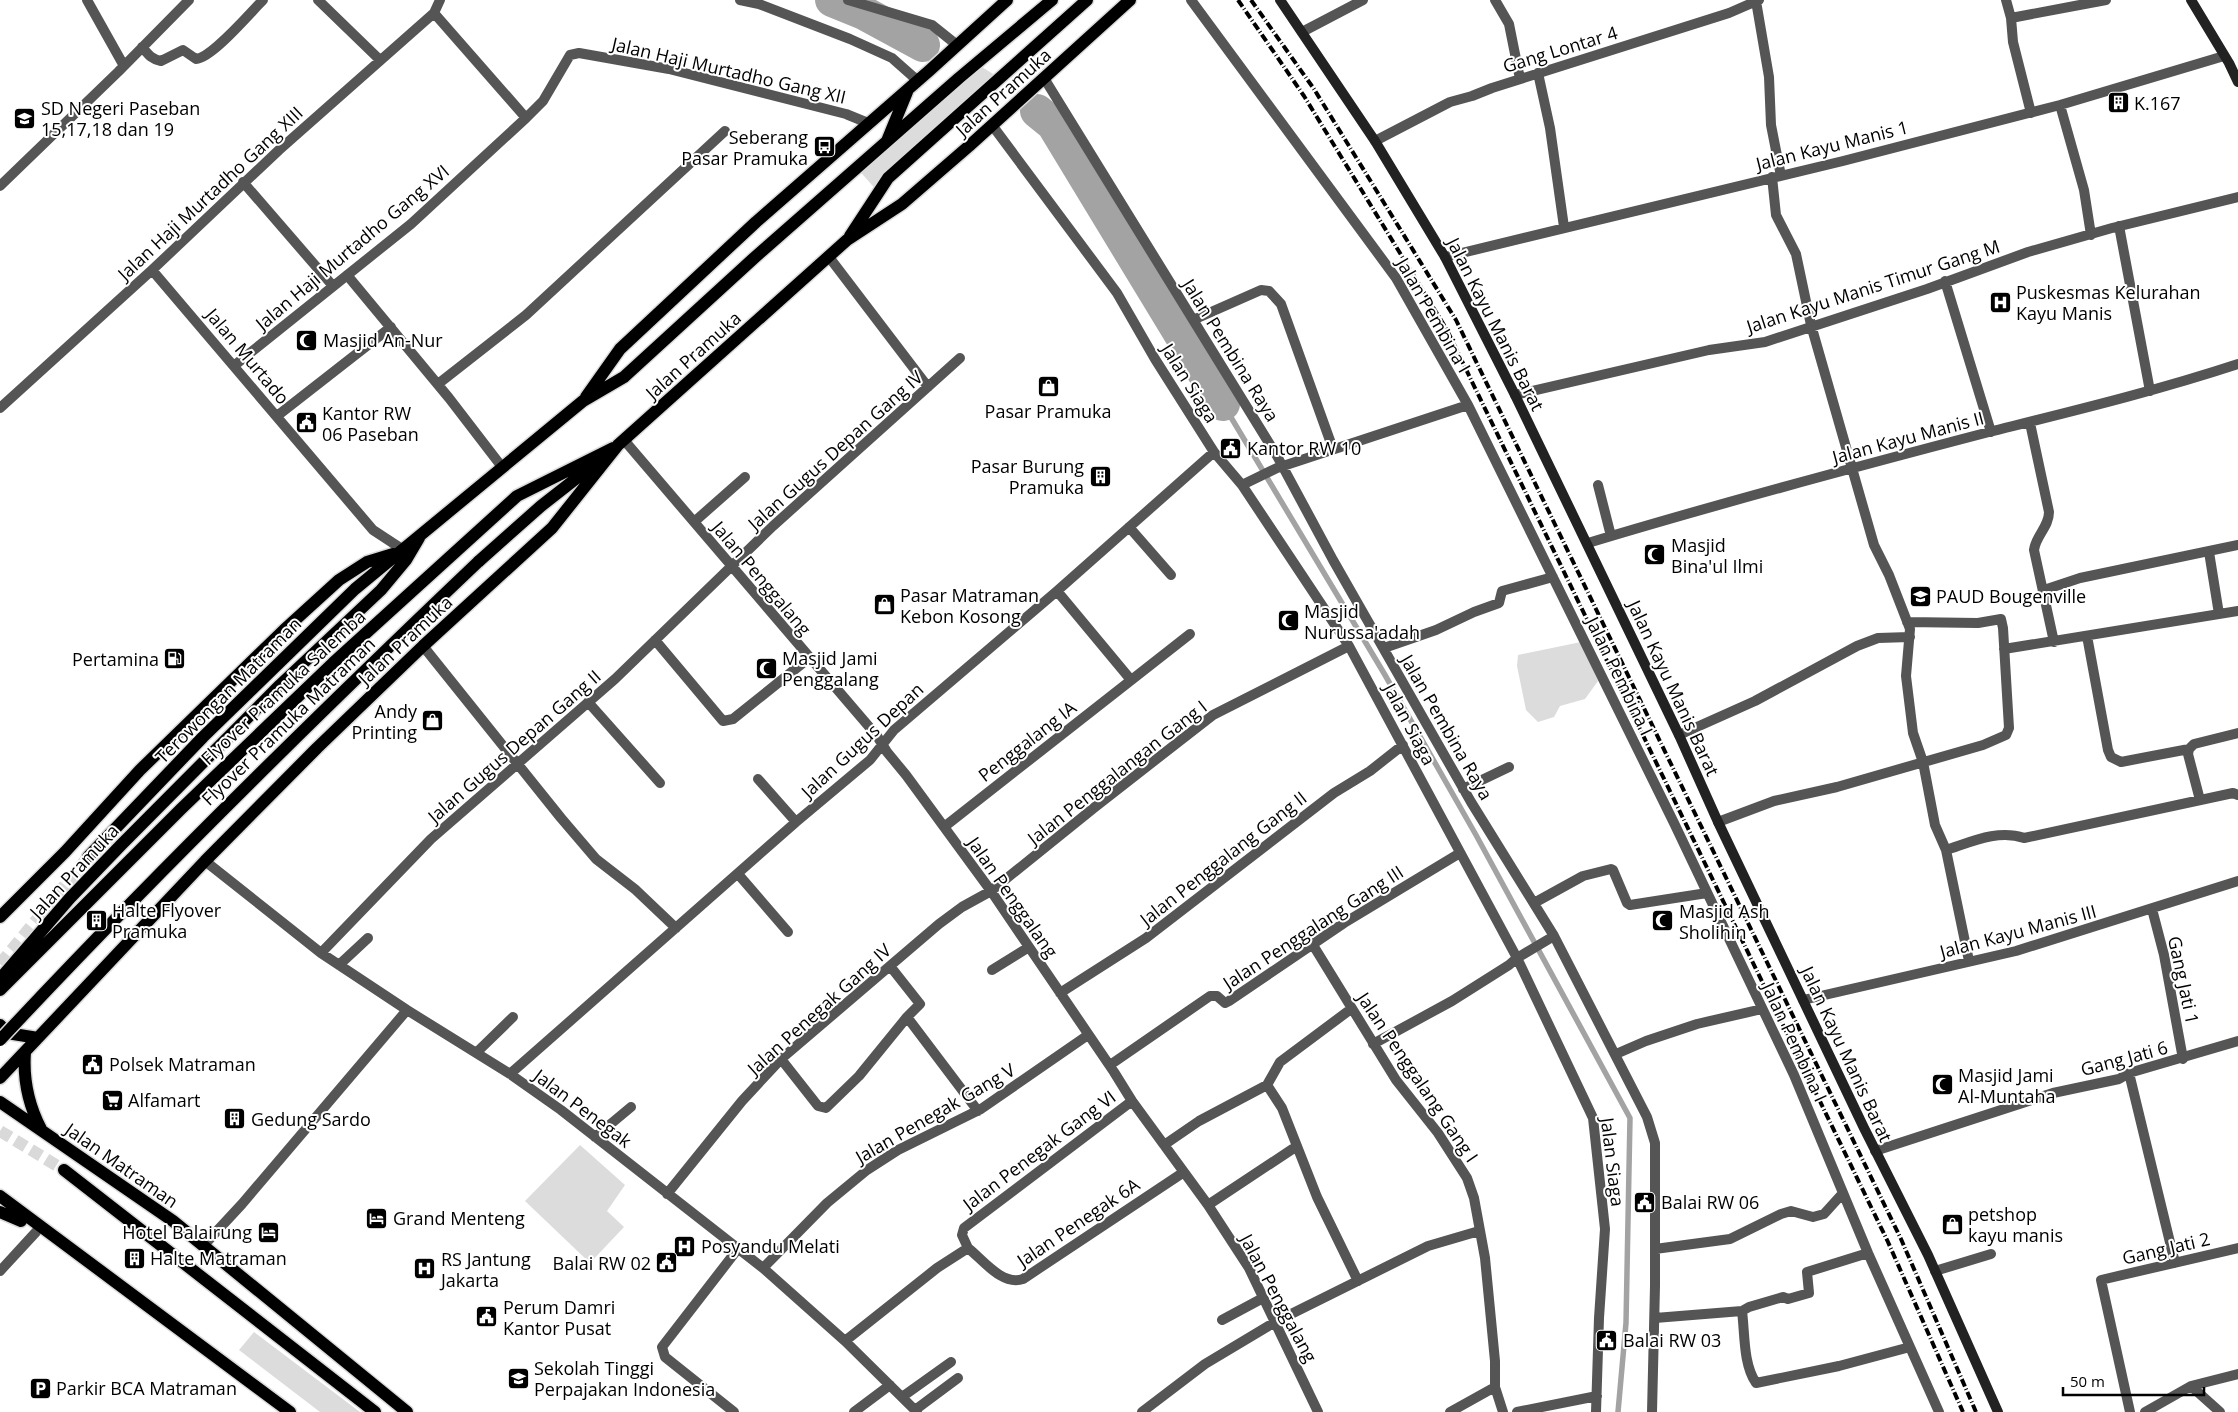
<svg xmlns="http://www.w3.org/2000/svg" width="2238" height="1412" font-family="'Open Sans',sans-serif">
<rect width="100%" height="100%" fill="#fff"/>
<!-- green -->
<path fill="#dcdcdc" d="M 977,64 L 998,77 L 878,192 L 857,168 Z
M 1581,642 L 1598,681 L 1585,699 L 1560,706 L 1554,717 L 1538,722 L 1526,710 L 1517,666 L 1518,655 Z
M 580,1145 L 625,1185 L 607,1211 L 624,1227 L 590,1263 L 525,1201 Z
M 254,1332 L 360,1412 L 320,1412 L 239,1350 Z"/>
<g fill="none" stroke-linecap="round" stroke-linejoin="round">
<!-- stream -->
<path stroke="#a3a3a3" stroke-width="5.5" d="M 1223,404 L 1385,675 L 1476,835 L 1630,1118 L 1626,1323 L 1618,1412"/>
<!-- river -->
<path stroke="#a3a3a3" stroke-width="34" d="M 832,0 L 864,13 L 923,45
M 1037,111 L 1053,124 L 1223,404"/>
<!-- primary-tunnel -->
<path stroke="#d9d9d9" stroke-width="12" stroke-dasharray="12 6" stroke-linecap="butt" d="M 0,964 L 88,857
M 0,1131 L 64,1170"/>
<defs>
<path id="primary" d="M 887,141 L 907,92
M 850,236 L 888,178 L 1087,0
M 586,397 L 620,349 L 756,222 L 930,70 L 1007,0
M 478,562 L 541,506 L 596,463
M 88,857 L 203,737 L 355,589 L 583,401 L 624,377 L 753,259 L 959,78 L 1052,0
M 0,917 L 65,852 L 140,770 L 284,630 L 339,580 L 367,562 L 393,554
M 0,979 L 70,898 L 121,845 L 280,685 L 381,590 L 406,560 L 419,538
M 0,990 L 181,809 L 333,663 L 517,496 L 613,448
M 0,1025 L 7,1033 L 38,1038
M 25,1052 C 23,1079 28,1104 41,1129
M 0,1078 L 205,861 L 317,748 L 423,646 L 552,528 L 618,445 L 847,240 L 902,204 L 969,146 L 1130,0
M 0,1102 L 173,1221 L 407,1412
M 64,1170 L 375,1412
M 0,1196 L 290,1412
M 0,1212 L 21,1221"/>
</defs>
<!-- primary casing -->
<use href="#primary" stroke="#dbdbdb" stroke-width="15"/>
<!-- street -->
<path stroke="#555" stroke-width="10" d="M 87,0 L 124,66
M 318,0 L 380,60
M 740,0 L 759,4 L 850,39 L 892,58 L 918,81
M 848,0 L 932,25 L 957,45
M 1191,0 L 1396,278 L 1468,405 L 1674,823 L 1794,1075 L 1868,1253 L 1939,1412
M 1495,0 L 1509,24 L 1520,79
M 2006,0 L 2011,18 L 2013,42 L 2031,113
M 1756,1 L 1769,77 L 1771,125 L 1781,176
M 2011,18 L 2106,0
M 1302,32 L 1363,0
M 142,47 C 148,54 151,59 161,61 L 183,50 L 196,59 C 212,58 250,13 263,0
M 1538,73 L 1550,128 L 1564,227
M 1044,78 L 1277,456 L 1333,560 L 1471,802 L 1554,936 L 1647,1117 L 1655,1143 L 1655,1286 L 1652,1412
M 2060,105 L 2084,190 L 2091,235
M 526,118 L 543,101 L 570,55 L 579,53 L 669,69 L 846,114 L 868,123
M 992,125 L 1117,293 L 1155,359 L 1214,452 L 1242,485 L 1349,646 L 1517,958 L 1593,1118 L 1605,1229 L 1599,1318 L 1596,1412
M 1375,141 L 1450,102 L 1472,96 L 1492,88 L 1729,13 L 1759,0
M 1772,177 L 1776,215 L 1796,254 L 1811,325 L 1874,545 L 1889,575 L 1910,629 L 1906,676 L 1913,733 L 1923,762 L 1935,825 L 1946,850 L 1969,961
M 243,182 L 333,286
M 0,186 L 118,72 L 189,0
M 2119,226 L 2150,391
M 829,257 L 928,387
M 1445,257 L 1843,161 L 2060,105 L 2224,56
M 152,270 L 373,530 L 402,549
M 347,275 L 449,398 L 502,467
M 1945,281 L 1991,432
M 1193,320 L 1261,290 L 1269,291 L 1281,304 L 1333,449
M 235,365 L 411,224 L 526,118 L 434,13
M 438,384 L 526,315 L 725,131
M 1515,395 L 1709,350 L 1765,342 L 1927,289 L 2028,252 L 2112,228 L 2238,197
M 0,408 L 152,270 L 279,150 L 434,13 L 440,0
M 277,416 L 391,327
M 2030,423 L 2049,512 C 2049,527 2036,535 2034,550 L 2054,642
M 624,440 L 877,736 L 887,752 L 906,775 L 991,891 L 1114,1072 L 1132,1101 L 1208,1205 L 1249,1268 L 1318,1412
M 1242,485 L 1277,468 L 1468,405
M 1598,485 L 1611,536
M 694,522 L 745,477
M 1129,527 L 1171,575
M 1588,543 C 1720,503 1855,467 1989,432 C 2073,411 2156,391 2238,364
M 2209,552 L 2219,614
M 2044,590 L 2080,578 L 2238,545
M 1057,591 L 1131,680
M 2087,636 L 2108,750 L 2111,757 L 2121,762 L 2189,749
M 655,640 L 723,721 L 733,719 L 809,658
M 423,646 L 561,818 L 596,859 L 636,890 L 676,928
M 1384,648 L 1436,630 L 1474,612 L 1499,603 L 1502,591 L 1553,577
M 2004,649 L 2238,611
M 588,702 L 660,783
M 1679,735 L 1755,701 L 1857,646 L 1878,638 L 1910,637
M 758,779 L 796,822
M 1463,789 L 1509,767
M 2200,800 L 2188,754 L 2189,749 L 2194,744 L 2238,733
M 1718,822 L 1774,801 L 1837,787 L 1983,745 L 2006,735 L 2009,728 L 2003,628 L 2001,619 L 1978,623 L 1907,622
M 944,827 L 1190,634
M 1946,850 C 1971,842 1998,829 2024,838 L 2233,793 L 2238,795
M 205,861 L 321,953 L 407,1010 L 510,1074 L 561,1110 L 763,1268 L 845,1341 L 917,1412
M 738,874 L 788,932
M 1534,903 L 1583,876 L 1611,869 L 1613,870 L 1627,903 L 1630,905 L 1707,893
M 2152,909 L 2164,955 L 2183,1059
M 1313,945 L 1396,1080 L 1438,1133 L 1467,1178 L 1474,1198 L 1485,1258 L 1495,1361 L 1495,1387 L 1503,1412
M 321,953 L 431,839 L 615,679 L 773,526 L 960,358
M 339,965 L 368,938
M 890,966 L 920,1004 L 907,1017 L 978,1111
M 992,970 L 1029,947
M 1060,993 L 1146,938 L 1334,793 L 1370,771 L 1403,745
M 1803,1000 L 2016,951 L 2238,881
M 1373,1044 L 1452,1001 L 1509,965 L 1517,958 L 1554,936
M 476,1053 L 513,1017
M 1616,1054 L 1646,1041 L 1697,1024 L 1762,1009
M 781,1059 L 818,1106 L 826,1108 L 859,1076 L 907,1017
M 1110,1065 L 1210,996 L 1217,996 L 1225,1003 L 1229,1001 L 1344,923 L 1460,853
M 2129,1073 L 2175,1263
M 510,1074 L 796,822 L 870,760 L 894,730 L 1057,591 L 1214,452
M 1267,1085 L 1282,1108 L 1317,1197 L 1358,1281
M 595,1137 L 631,1107
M 1164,1145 L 1199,1121 L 1267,1085 L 1280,1062 L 1351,1009
M 1875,1151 L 2053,1093 L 2119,1079 L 2129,1073 L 2238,1041
M 667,1194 L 742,1101 L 781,1059 L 939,924 L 962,907 L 991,891 L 1095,807 L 1213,715 L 1349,646
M 1208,1205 L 1297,1146
M 204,1245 L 242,1204 L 407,1010
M 968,1248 C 983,1260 1002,1286 1023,1279 L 1184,1172
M 1655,1249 L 1730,1239 L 1781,1214 L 1791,1211 L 1813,1217 L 1824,1214 L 1843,1193
M 763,1268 L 827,1203 L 867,1170 L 898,1150 L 981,1109 L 1088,1035
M 0,1271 L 36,1232
M 1935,1271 L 1991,1254
M 1742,1311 C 1745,1334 1743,1364 1756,1383 L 1839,1366 L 1910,1347
M 1655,1318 L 1742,1311 L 1749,1307 L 1783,1297 L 1788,1299 L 1809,1293 L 1807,1272 L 1868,1253
M 1222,1320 L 1263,1298
M 845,1341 L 937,1268 L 968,1248 L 962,1235 L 964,1228 L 1132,1101
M 2191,1386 L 2220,1412
M 902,1397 L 951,1362
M 915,1410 L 958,1378
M 734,1412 L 665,1357 L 662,1347 L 737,1250
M 854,1412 L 890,1385
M 1142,1412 L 1205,1364 L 1275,1322 L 1428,1246 L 1479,1231
M 1450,1412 L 1495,1387
M 1517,1412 L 1597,1396
M 2130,1412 L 2101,1280 L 2238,1248
M 2145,1412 L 2191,1386 L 2238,1374"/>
<!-- secondary -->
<path stroke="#222" stroke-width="10" d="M 1280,0 L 1375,141 L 1445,257 L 1515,395 L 1679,735 L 1718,822 L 1864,1128 L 1928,1255 L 1998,1412
M 2191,0 L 2229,63 L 2238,82"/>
<!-- primary -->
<use href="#primary" stroke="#000" stroke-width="12"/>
<!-- rail -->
<path stroke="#000" stroke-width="4" stroke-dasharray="8 2.5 1 2.5" stroke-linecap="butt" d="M 1238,0 L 1304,96 L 1447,330 L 1888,1242 L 1963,1412
M 1251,0 L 1314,89 L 1456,320 L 1901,1239 L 1976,1412"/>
<defs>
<path id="primary-bridge" d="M 0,1040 C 154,875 315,717 478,562"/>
</defs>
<!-- primary-bridge casing -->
<use href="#primary-bridge" stroke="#dbdbdb" stroke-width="15" stroke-linecap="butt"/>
<!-- primary-bridge -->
<use href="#primary-bridge" stroke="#000" stroke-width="12"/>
</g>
<!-- icons -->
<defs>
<symbol id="building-square" viewBox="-11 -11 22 22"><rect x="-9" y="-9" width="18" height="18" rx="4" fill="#000" stroke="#fff"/><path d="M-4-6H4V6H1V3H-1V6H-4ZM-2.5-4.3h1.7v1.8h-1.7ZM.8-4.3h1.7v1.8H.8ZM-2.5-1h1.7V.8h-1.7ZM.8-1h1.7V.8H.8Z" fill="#fff"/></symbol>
<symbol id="school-square" viewBox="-11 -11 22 22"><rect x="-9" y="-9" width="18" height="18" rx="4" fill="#000" stroke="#fff"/><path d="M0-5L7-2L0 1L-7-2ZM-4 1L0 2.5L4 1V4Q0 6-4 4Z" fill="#fff"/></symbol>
<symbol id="bus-square" viewBox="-11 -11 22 22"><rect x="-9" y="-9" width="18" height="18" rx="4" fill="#000" stroke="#fff"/><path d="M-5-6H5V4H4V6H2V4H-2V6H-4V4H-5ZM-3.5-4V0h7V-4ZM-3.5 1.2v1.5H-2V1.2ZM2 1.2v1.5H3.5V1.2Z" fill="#fff"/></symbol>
<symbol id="hospital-square" viewBox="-11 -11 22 22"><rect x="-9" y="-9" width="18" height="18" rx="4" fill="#000" stroke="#fff"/><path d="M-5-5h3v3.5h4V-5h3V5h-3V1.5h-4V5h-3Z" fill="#fff"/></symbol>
<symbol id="mosque-square" viewBox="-11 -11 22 22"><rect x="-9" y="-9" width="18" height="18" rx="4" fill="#000" stroke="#fff"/><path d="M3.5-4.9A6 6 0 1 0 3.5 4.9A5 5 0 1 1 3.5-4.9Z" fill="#fff"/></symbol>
<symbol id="shop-square" viewBox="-11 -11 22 22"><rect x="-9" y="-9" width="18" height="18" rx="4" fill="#000" stroke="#fff"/><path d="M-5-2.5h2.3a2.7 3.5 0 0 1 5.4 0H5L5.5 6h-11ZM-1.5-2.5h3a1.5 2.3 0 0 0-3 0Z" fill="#fff"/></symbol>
<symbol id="civic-square" viewBox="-11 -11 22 22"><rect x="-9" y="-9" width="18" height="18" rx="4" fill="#000" stroke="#fff"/><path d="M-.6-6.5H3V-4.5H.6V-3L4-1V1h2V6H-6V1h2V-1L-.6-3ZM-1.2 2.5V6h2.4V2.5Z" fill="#fff"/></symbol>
<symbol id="fuel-square" viewBox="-11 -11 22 22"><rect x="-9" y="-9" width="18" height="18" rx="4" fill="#000" stroke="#fff"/><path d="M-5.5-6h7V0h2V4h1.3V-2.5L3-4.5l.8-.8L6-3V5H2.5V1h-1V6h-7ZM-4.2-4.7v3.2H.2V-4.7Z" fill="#fff"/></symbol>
<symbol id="supermarket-square" viewBox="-11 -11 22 22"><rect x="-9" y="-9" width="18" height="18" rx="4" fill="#000" stroke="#fff"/><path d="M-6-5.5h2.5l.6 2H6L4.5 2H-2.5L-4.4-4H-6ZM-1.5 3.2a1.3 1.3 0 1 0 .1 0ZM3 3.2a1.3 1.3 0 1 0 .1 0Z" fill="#fff"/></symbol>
<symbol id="hotel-square" viewBox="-11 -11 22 22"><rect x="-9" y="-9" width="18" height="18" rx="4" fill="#000" stroke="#fff"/><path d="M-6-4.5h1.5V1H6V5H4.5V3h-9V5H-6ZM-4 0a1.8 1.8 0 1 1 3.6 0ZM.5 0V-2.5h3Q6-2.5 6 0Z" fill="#fff"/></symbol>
<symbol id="university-square" viewBox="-11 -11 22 22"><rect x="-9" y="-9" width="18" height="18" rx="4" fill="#000" stroke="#fff"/><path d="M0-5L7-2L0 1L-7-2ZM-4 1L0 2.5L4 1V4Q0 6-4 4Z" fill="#fff"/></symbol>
<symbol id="parking-square" viewBox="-11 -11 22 22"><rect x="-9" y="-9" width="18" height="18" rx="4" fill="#000" stroke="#fff"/><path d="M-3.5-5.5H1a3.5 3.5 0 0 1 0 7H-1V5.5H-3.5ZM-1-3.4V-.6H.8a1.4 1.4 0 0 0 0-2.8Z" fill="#fff"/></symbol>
</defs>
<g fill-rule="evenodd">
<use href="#building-square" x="2106" y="90" width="25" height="25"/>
<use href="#school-square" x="12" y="106" width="25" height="25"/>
<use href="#bus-square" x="812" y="134" width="25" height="25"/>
<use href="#hospital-square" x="1988" y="290" width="25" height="25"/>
<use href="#mosque-square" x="294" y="328" width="25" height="25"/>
<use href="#shop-square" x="1036" y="374" width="25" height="25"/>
<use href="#civic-square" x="294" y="410" width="25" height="25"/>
<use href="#civic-square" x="1218" y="436" width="25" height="25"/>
<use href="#building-square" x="1088" y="464" width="25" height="25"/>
<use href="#mosque-square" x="1642" y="542" width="25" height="25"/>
<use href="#school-square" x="1908" y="584" width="25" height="25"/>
<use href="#shop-square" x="872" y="592" width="25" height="25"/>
<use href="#mosque-square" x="1276" y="608" width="25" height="25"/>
<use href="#fuel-square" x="162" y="646" width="25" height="25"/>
<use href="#mosque-square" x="754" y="656" width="25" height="25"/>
<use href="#shop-square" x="420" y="708" width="25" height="25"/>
<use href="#building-square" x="84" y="908" width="25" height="25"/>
<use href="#mosque-square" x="1650" y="908" width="25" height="25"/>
<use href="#civic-square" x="80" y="1052" width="25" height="25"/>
<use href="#mosque-square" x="1930" y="1072" width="25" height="25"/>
<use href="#supermarket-square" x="100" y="1088" width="25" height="25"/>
<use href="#building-square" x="222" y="1106" width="25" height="25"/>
<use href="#civic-square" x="1632" y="1190" width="25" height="25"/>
<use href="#hotel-square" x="364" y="1206" width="25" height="25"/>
<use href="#shop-square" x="1940" y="1212" width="25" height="25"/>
<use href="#hotel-square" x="256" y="1220" width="25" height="25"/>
<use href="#hospital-square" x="672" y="1234" width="25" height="25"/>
<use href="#building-square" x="122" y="1246" width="25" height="25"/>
<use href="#civic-square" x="654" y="1250" width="25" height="25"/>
<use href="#hospital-square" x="412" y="1256" width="25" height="25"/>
<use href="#civic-square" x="474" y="1304" width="25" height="25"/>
<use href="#civic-square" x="1594" y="1328" width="25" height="25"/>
<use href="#university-square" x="506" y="1366" width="25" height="25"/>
<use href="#parking-square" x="28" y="1376" width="25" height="25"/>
</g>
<g text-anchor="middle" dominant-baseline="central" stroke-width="4" stroke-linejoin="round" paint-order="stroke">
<!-- street labels -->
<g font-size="18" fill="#000" stroke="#fff">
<text transform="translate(1560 49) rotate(-17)">Gang Lontar 4</text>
<text transform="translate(729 70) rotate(13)">Jalan Haji Murtadho Gang XII</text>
<text transform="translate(1003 92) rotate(-42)">Jalan Pramuka</text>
<text transform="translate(1832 145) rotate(-14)">Jalan Kayu Manis 1</text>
<text transform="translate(210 193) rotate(-43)">Jalan Haji Murtadho Gang XIII</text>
<text transform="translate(352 247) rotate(-40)">Jalan Haji Murtadho Gang XVI</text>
<text transform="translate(1873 286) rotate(-18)">Jalan Kayu Manis Timur Gang M</text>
<text transform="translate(1434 315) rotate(60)">Jalan Pembina I</text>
<text transform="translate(1496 324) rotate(63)">Jalan Kayu Manis Barat</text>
<text transform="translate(1231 350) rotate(58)">Jalan Pembina Raya</text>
<text transform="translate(693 355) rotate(-42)">Jalan Pramuka</text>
<text transform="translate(248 356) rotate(50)">Jalan Murtado</text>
<text transform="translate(1190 383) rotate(58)">Jalan Siaga</text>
<text transform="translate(1908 437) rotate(-15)">Jalan Kayu Manis II</text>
<text transform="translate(835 450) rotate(-42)">Jalan Gugus Depan Gang IV</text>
<text transform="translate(762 578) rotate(50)">Jalan Penggalang</text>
<text transform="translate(405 640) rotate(-43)">Jalan Pramuka</text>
<text transform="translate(1620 676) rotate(64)">Jalan Pembina I</text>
<text transform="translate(283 687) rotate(-43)">Flyover Pramuka Salemba</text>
<text transform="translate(1674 688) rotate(65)">Jalan Kayu Manis Barat</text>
<text transform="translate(228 690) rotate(-45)">Terowongan Matraman</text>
<text transform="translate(288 721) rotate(-44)">Flyover Pramuka Matraman</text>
<text transform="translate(1410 724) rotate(62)">Jalan Siaga</text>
<text transform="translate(1447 727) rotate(60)">Jalan Pembina Raya</text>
<text transform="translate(862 740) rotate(-43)">Jalan Gugus Depan</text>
<text transform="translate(1027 741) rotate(-38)">Penggalang IA</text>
<text transform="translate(514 746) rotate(-41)">Jalan Gugus Depan Gang II</text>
<text transform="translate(1117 772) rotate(-38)">Jalan Penggalangan Gang I</text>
<text transform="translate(1223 858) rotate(-38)">Jalan Penggalang Gang II</text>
<text transform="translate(74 871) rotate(-47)">Jalan Pramuka</text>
<text transform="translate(1013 897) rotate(55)">Jalan Penggalang</text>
<text transform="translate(1313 927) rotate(-33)">Jalan Penggalang Gang III</text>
<text transform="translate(2018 931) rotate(-15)">Jalan Kayu Manis III</text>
<text transform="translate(2184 980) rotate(78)">Gang Jati 1</text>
<text transform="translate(819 1009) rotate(-42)">Jalan Penegak Gang IV</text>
<text transform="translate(1795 1042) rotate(65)">Jalan Pembina I</text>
<text transform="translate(1847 1054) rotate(65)">Jalan Kayu Manis Barat</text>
<text transform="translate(2124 1058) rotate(-15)">Gang Jati 6</text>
<text transform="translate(1418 1077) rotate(56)">Jalan Penggalang Gang I</text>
<text transform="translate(583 1108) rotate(37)">Jalan Penegak</text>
<text transform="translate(935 1113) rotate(-30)">Jalan Penegak Gang V</text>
<text transform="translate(1039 1150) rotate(-37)">Jalan Penegak Gang VI</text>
<text transform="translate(1613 1162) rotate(83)">Jalan Siaga</text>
<text transform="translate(122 1165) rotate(35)">Jalan Matraman</text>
<text transform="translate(1078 1222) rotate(-34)">Jalan Penegak 6A</text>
<text transform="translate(2166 1248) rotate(-13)">Gang Jati 2</text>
<text transform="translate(1279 1298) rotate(62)">Jalan Penggalang</text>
</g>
<!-- poi labels -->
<g font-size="18" fill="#000" stroke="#fff" text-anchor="start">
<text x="2134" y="103">K.167</text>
<text x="41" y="108">SD Negeri Paseban<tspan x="41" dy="21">15,17,18 dan 19</tspan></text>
<text x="808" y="137" text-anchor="end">Seberang<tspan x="808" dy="21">Pasar Pramuka</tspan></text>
<text x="2016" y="292">Puskesmas Kelurahan<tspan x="2016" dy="21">Kayu Manis</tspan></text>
<text x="323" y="340">Masjid An-Nur</text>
<text x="1048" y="411" text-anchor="middle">Pasar Pramuka</text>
<text x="322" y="413">Kantor RW<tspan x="322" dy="21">06 Paseban</tspan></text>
<text x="1247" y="448">Kantor RW 10</text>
<text x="1084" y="466" text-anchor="end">Pasar Burung<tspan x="1084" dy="21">Pramuka</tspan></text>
<text x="1671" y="545">Masjid<tspan x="1671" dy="21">Bina'ul Ilmi</tspan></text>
<text x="900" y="595">Pasar Matraman<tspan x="900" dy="21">Kebon Kosong</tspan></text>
<text x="1936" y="596">PAUD Bougenville</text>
<text x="1304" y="611">Masjid<tspan x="1304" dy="21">Nurussa'adah</tspan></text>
<text x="782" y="658">Masjid Jami<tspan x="782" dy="21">Penggalang</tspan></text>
<text x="159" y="659" text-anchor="end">Pertamina</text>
<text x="417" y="711" text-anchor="end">Andy<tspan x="417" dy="21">Printing</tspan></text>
<text x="112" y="910">Halte Flyover<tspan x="112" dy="21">Pramuka</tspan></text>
<text x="1679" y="911">Masjid Ash<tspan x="1679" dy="21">Sholihin</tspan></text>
<text x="109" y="1064">Polsek Matraman</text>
<text x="1958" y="1075">Masjid Jami<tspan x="1958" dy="21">Al-Muntaha</tspan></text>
<text x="128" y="1100">Alfamart</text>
<text x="251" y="1119">Gedung Sardo</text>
<text x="1661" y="1202">Balai RW 06</text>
<text x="1968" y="1214">petshop<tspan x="1968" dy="21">kayu manis</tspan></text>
<text x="393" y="1218">Grand Menteng</text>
<text x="252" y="1232" text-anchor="end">Hotel Balairung</text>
<text x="701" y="1246">Posyandu Melati</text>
<text x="150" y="1258">Halte Matraman</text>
<text x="441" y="1259">RS Jantung<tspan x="441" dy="21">Jakarta</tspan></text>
<text x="651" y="1263" text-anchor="end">Balai RW 02</text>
<text x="503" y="1307">Perum Damri<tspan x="503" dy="21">Kantor Pusat</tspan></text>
<text x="1623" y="1340">Balai RW 03</text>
<text x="534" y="1368">Sekolah Tinggi<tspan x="534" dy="21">Perpajakan Indonesia</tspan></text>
<text x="56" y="1388">Parkir BCA Matraman</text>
</g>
</g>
<!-- scale -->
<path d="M2063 1387v8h141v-8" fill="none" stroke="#000000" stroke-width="2.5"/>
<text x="2070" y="1387" font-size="15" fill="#000000" stroke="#ffffff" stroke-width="4" paint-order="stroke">50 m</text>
</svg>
